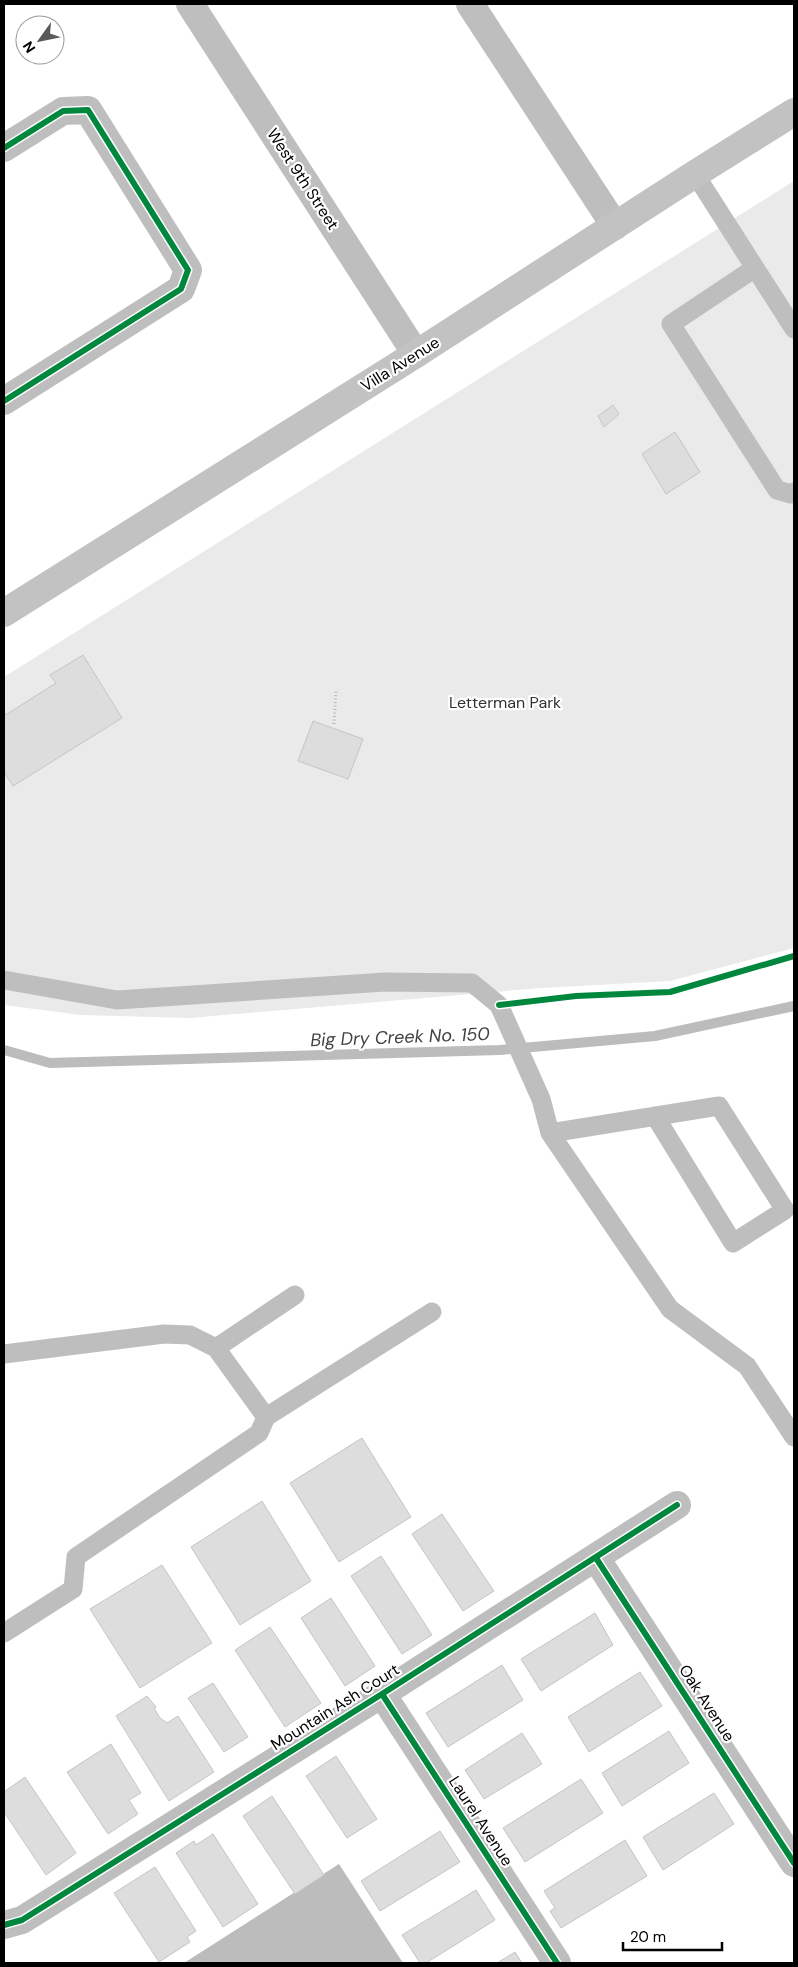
<svg xmlns="http://www.w3.org/2000/svg" width="798" height="1967" font-family="'DM Sans',sans-serif">
<rect width="100%" height="100%" fill="#fff"/>
<!-- green -->
<path fill="#eaeaea" d="M 794,181 L 794,948 L 670,981 L 541,988 L 190,1018 L 81,1015 L 4,1005 L 4,677 Z"/>
<!-- water -->
<path fill="#bcbcbc" d="M 339,1864 L 403,1963 L 184,1963 Z"/>
<g fill="none" stroke-linecap="round" stroke-linejoin="round">
<!-- stream -->
<path stroke="#bcbcbc" stroke-width="10" d="M 4,1050 L 50,1063 L 500,1050 L 655,1036 L 794,1006"/>
</g>
<!-- building -->
<path fill="#ddd" stroke="#c5c5c5" d="M 613,405 L 619,414 L 604,427 L 598,416 Z
M 675,432 L 700,472 L 666,494 L 642,454 Z
M 83,655 L 122,718 L 13,786 L 4,772 L 4,716 L 56,683 L 50,675 Z
M 313,721 L 363,739 L 348,779 L 298,761 Z
M 362,1438 L 411,1517 L 339,1562 L 290,1483 Z
M 262,1501 L 311,1581 L 240,1625 L 191,1547 Z
M 442,1514 L 494,1591 L 463,1611 L 412,1534 Z
M 381,1556 L 432,1635 L 402,1654 L 351,1576 Z
M 162,1565 L 212,1643 L 140,1688 L 90,1609 Z
M 331,1598 L 375,1666 L 345,1686 L 301,1618 Z
M 595,1613 L 613,1645 L 541,1691 L 521,1659 Z
M 270,1627 L 321,1703 L 285,1727 L 235,1650 Z
M 502,1665 L 523,1700 L 448,1747 L 426,1713 Z
M 640,1672 L 662,1706 L 589,1752 L 568,1717 Z
M 213,1683 L 248,1737 L 224,1752 L 188,1698 Z
M 147,1696 L 156,1707 L 154,1708 L 160,1718 L 167,1723 L 178,1716 L 214,1772 L 169,1801 L 116,1716 Z
M 669,1731 L 689,1763 L 622,1806 L 602,1773 Z
M 522,1733 L 542,1764 L 484,1799 L 465,1770 Z
M 111,1744 L 141,1793 L 129,1800 L 138,1814 L 108,1834 L 67,1772 Z
M 336,1756 L 377,1819 L 347,1838 L 306,1776 Z
M 25,1777 L 76,1853 L 46,1875 L 4,1812 L 4,1792 Z
M 581,1779 L 603,1813 L 525,1862 L 503,1828 Z
M 714,1793 L 734,1824 L 663,1870 L 643,1837 Z
M 272,1796 L 324,1875 L 295,1894 L 243,1816 Z
M 440,1831 L 460,1862 L 380,1911 L 361,1881 Z
M 213,1834 L 258,1904 L 223,1927 L 176,1853 L 194,1841 L 196,1845 Z
M 625,1840 L 647,1876 L 561,1928 L 550,1911 L 555,1908 L 544,1891 Z
M 155,1867 L 196,1931 L 187,1937 L 190,1942 L 159,1962 L 114,1893 Z
M 476,1890 L 495,1920 L 426,1963 L 420,1963 L 402,1935 Z
M 515,1952 L 522,1963 L 497,1963 Z"/>
<g fill="none" stroke-linecap="round" stroke-linejoin="round">
<!-- path -->
<path stroke="#b8b8b8" stroke-width="3" stroke-dasharray="1 2.5" stroke-linecap="butt" d="M 334,724 L 336,691"/>
<!-- lane -->
<path stroke="#bebebe" stroke-width="19" d="M 695,174 L 794,329
M 755,268 L 671,324 L 777,490 L 791,494 L 794,492
M 4,980 L 117,1000 L 385,982 L 472,983 L 499,1005 L 541,1099 L 550,1133 L 670,1309 L 747,1366 L 794,1437
M 550,1133 L 719,1106 L 785,1210 L 733,1243 L 655,1116
M 216,1348 L 295,1295
M 4,1354 L 164,1334 L 190,1335 L 216,1348 L 266,1417 L 259,1433 L 76,1557 L 73,1589 L 4,1633
M 266,1417 L 432,1312"/>
<!-- street -->
<path stroke="#bebebe" stroke-width="28" d="M 190,4 L 416,354
M 470,4 L 615,226
M 4,148 L 63,111 L 88,110 L 188,270 L 181,289 L 4,401
M 596,1558 L 794,1863
M 382,1694 L 557,1963
M 4,1925 L 22,1920 L 382,1694 L 677,1505"/>
<!-- secondary -->
<path stroke="#c2c2c2" stroke-width="28" d="M 4,613 L 416,354 L 695,174 L 794,112"/>
<defs>
<path id="cycleway" d="M 4,148 L 63,111 L 88,110 L 188,270 L 181,289 L 4,401
M 499,1005 L 576,996 L 670,992 L 794,956
M 596,1558 L 794,1863
M 382,1694 L 557,1963
M 4,1925 L 22,1920 L 382,1694 L 677,1505"/>
</defs>
<!-- cycleway casing -->
<use href="#cycleway" stroke="#fff" stroke-width="9"/>
<!-- cycleway -->
<use href="#cycleway" stroke="#00873e" stroke-width="6"/>
</g>
<g text-anchor="middle" dominant-baseline="central" stroke-width="4.5" stroke-linejoin="round" paint-order="stroke">
<!-- street labels -->
<g font-size="16" fill="#000" stroke="#fff">
<text transform="translate(303 179) rotate(57)">West 9th Street</text>
<text transform="translate(400 364) rotate(-32)">Villa Avenue</text>
<text transform="translate(707 1703) rotate(57)">Oak Avenue</text>
<text transform="translate(335 1707) rotate(-32)">Mountain Ash Court</text>
<text transform="translate(481 1821) rotate(57)">Laurel Avenue</text>
</g>
<!-- park labels -->
<g font-size="16" fill="#303030" stroke="#fff">
<text x="505" y="702">Letterman Park</text>
</g>
<!-- water labels -->
<g font-size="18" font-style="italic" fill="#414141" stroke="#fff">
<text transform="translate(400 1037) rotate(-2)">Big Dry Creek No. 150</text>
</g>
</g>
<!-- border -->
<rect width="798" height="1967" fill="none" stroke="#000000" stroke-width="10"/>
<!-- north arrow -->
<g transform="translate(40 40) rotate(237)"><circle r="24" fill="#ffffff" stroke="#999999"/>
<path d="M0-4L9 19L0 12L-9 19Z" fill="#595959"/>
<text y="-8" font-size="14" font-weight="bold" text-anchor="middle" fill="#000000">N</text>
</g>
<!-- scale -->
<path d="M623 1942v8h99v-8" fill="none" stroke="#000000" stroke-width="2.5"/>
<text x="630" y="1942" font-size="15" fill="#000000" stroke="#ffffff" stroke-width="4" paint-order="stroke">20 m</text>
</svg>
